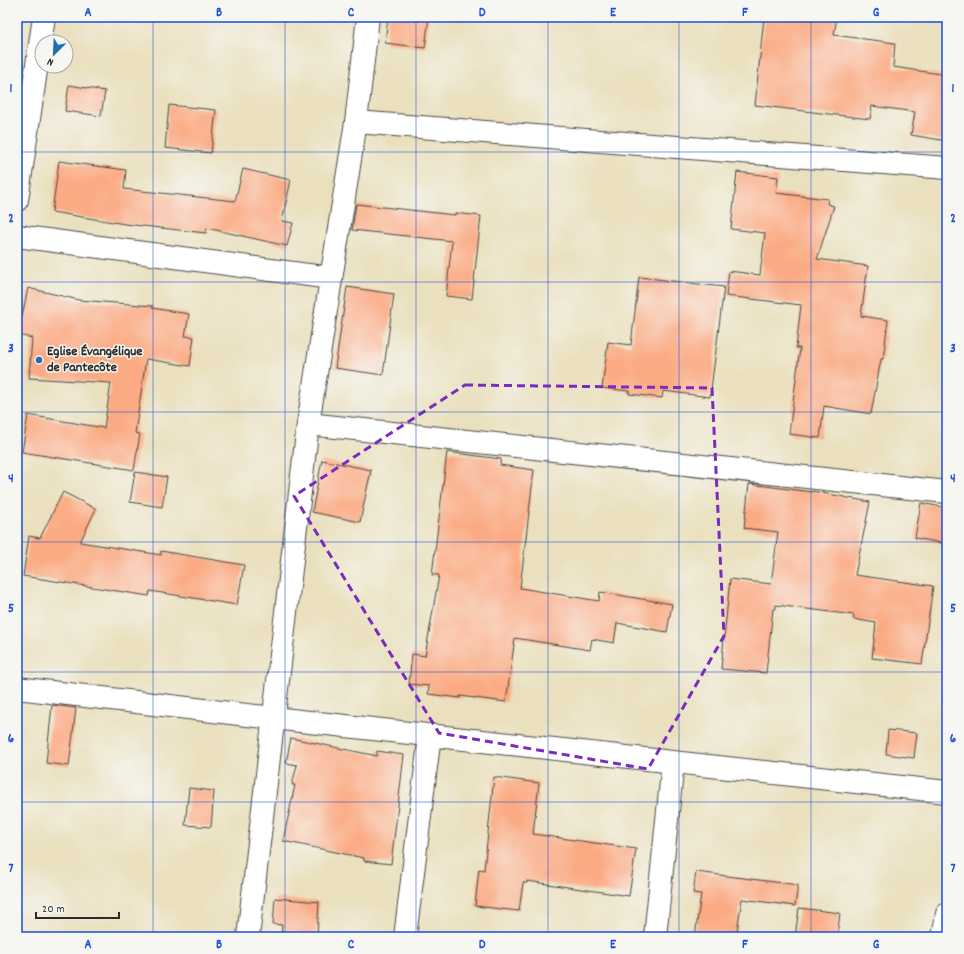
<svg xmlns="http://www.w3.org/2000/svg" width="964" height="954" font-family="Dekko,sans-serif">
<rect width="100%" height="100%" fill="#f6f6f2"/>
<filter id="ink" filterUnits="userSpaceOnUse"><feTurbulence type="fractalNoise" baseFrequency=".025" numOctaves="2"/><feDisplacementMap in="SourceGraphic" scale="8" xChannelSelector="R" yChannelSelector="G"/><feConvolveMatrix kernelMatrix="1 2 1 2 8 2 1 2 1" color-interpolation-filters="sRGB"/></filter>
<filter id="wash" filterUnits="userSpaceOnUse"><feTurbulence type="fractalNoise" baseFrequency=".012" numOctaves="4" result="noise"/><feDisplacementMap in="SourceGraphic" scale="16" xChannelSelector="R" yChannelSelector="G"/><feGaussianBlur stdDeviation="0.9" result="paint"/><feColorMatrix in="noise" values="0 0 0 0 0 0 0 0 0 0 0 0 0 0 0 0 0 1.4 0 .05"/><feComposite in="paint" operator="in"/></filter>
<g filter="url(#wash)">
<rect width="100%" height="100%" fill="#eae0be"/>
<g id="blocks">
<!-- building -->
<path fill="#fbab84" d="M 388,17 L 429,17 L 425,48 L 385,43 Z
M 764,17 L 837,17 L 834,35 L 895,43 L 893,67 L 947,75 L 947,141 L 911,135 L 915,112 L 872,106 L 870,119 L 755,105 Z
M 69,85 L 105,91 L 101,116 L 65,111 Z
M 169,105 L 216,110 L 211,153 L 165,148 Z
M 59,161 L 126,170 L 124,189 L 235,201 L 243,169 L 291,180 L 282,221 L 293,223 L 287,246 L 207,228 L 206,233 L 125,224 L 52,212 Z
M 737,172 L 778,177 L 776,193 L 828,199 L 827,204 L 834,206 L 817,259 L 868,266 L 861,316 L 888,320 L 883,359 L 881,359 L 871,414 L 824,406 L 820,438 L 789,434 L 800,348 L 796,348 L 801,305 L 726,296 L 729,271 L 760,275 L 765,233 L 731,229 Z
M 356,204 L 455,215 L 455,213 L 481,216 L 472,299 L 446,296 L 452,241 L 352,230 Z
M 639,277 L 724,287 L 710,397 L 663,391 L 662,398 L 629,394 L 629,391 L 602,388 L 608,342 L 631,345 Z
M 347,287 L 394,294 L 383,375 L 335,368 Z
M 28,288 L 79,300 L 153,306 L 152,308 L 189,314 L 185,336 L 194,337 L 190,366 L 146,359 L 135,433 L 140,434 L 134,470 L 22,452 L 28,415 L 104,428 L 111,383 L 29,378 L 32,338 L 18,335 Z
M 447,452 L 501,459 L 500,465 L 534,470 L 520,588 L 599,601 L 600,592 L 672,604 L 667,632 L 617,623 L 614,643 L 592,639 L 590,650 L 515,638 L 506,702 L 460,696 L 460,698 L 428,694 L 429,686 L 409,684 L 412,654 L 425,656 L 439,575 L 432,575 Z
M 322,460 L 371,470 L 360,522 L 312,512 Z
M 135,472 L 167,477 L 162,507 L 130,502 Z
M 749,484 L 812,492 L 812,491 L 870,502 L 855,575 L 933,586 L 922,664 L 872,658 L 876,623 L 853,619 L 854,615 L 776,605 L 776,609 L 773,609 L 766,673 L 721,669 L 730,579 L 771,584 L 778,532 L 744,528 Z
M 63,492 L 96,509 L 80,542 L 161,555 L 161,551 L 244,565 L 237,605 L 150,591 L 149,596 L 23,576 L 29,536 L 40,538 Z
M 921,503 L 947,508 L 947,544 L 915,538 Z
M 52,705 L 76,708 L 69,766 L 46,763 Z
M 888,730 L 917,733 L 914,758 L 886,754 Z
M 291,738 L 377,756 L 377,751 L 404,755 L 391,864 L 364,861 L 364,858 L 283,841 L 295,785 L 292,785 L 297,765 L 286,763 Z
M 494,777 L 539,783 L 533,834 L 636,849 L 629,896 L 527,881 L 527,883 L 523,883 L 519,911 L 475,906 L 479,869 L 484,870 Z
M 189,788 L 214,791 L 211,827 L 185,825 Z
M 696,872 L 798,885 L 795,906 L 742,899 L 736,937 L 695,937 L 701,894 L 693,893 Z
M 275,898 L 319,902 L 317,937 L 281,937 L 282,925 L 273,924 Z
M 799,908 L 840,913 L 837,937 L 795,937 Z"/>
</g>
</g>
<g filter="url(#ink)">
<use href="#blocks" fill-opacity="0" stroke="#484641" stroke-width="1"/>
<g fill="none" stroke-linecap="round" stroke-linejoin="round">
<defs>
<path id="minor" d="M 356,122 L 947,168
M 17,200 L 44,17
M 17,236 L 331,278
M 308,424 L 947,492
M 17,688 L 273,718 L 947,792
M 248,937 L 308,424 L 356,122 L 368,17
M 405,937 L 430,735
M 655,937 L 673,762
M 943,937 L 947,914"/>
</defs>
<!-- minor casing -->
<use href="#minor" stroke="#484641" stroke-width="24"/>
<!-- minor -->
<use href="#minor" stroke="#fff" stroke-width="22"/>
</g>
</g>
<!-- marked area -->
<path fill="none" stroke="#7b2cbf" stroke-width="3" stroke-dasharray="8 5" stroke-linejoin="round" d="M 465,385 L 712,388 L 724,636 L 648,769 L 439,733 L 294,496 Z"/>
<!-- grid -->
<path fill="none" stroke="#1d4ed8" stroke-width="1" stroke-opacity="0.55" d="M 153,17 L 153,937M 285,17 L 285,937M 416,17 L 416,937M 548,17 L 548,937M 679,17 L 679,937M 811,17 L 811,937M 17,152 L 947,152M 17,282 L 947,282M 17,412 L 947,412M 17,542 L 947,542M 17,672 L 947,672M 17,802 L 947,802"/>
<!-- markers -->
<circle fill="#1f6fb2" stroke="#f6f6f2" stroke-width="1.5" cx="39" cy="360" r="4"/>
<g text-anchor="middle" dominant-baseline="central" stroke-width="3" stroke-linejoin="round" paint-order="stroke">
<!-- poi labels -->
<g font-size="14" font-weight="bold" fill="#2b2b2b" stroke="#f6f6f2" text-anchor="start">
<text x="47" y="352">Eglise Évangélique<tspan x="47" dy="16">de Pantecôte</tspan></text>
</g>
</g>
<!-- margin -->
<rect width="964" height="954" fill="none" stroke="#f6f6f2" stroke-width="44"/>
<!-- north arrow -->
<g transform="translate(54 54) rotate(204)"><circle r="19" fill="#f6f6f2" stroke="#a5a5a2"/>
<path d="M0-3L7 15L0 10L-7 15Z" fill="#1f6fb2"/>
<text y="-6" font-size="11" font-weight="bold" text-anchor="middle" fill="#2b2b2b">N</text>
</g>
<!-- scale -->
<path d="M36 912v6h83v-6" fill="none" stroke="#2b2b2b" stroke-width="2"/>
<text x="42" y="912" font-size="12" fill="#2b2b2b" stroke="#f6f6f2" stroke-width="3" paint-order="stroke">20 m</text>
<rect x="22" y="22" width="920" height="910" fill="none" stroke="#1d4ed8" stroke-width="1.5"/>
<g font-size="13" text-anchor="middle" font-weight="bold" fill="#1d4ed8">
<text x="88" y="16">A</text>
<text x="219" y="16">B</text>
<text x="351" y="16">C</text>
<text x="482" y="16">D</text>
<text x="613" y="16">E</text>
<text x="745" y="16">F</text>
<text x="876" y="16">G</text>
<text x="11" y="92">1</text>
<text x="953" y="92">1</text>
<text x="11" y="222">2</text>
<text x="953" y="222">2</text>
<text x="11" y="352">3</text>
<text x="953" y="352">3</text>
<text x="11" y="482">4</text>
<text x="953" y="482">4</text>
<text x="11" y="612">5</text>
<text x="953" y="612">5</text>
<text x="11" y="742">6</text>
<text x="953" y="742">6</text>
<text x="11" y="872">7</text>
<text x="953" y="872">7</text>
<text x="88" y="948">A</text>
<text x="219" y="948">B</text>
<text x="351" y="948">C</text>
<text x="482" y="948">D</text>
<text x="613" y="948">E</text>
<text x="745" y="948">F</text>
<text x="876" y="948">G</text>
</g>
</svg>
